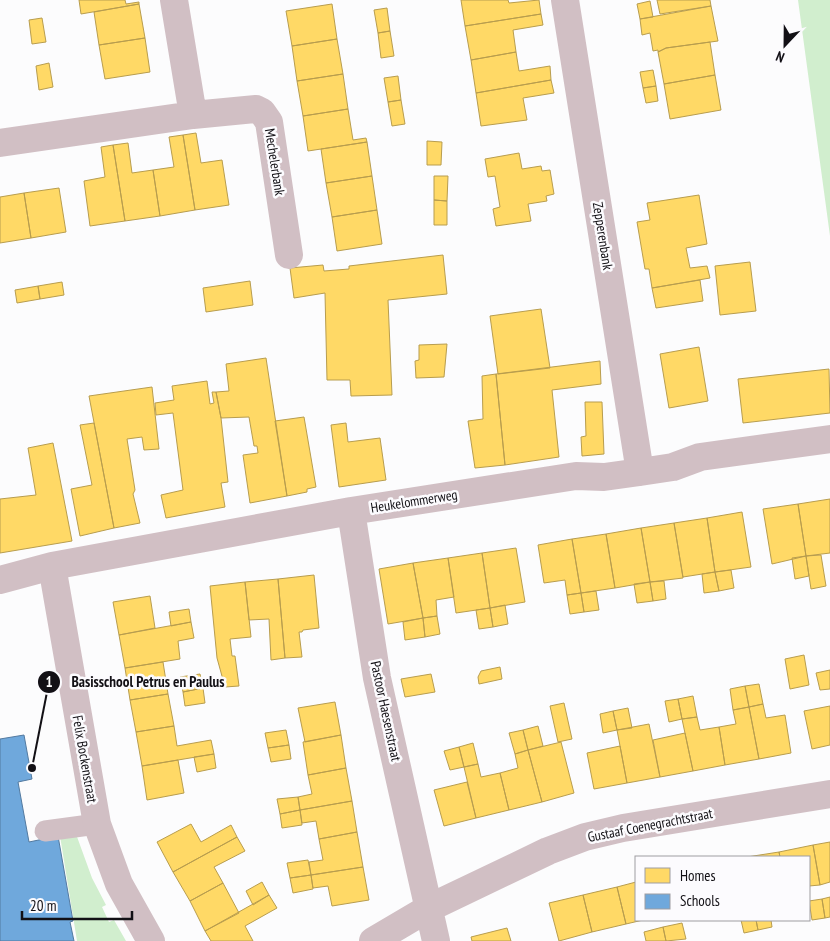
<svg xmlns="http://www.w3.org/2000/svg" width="830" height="941" font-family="'PT Sans Narrow',sans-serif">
<rect width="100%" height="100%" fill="#fcfcfd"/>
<!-- green -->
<path fill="#d1eece" d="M 798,0 L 830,0 L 830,236 Z
M 76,834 L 92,878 L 106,905 L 102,907 L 109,922 L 114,920 L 126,941 L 77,941 L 60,836 Z"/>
<!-- homes -->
<path fill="#ffd966" stroke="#b89d4e" d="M 79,0 L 125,0 L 126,4 L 139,2 L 139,4 L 81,14 Z
M 461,0 L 508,0 L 509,3 L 539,0 L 541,14 L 465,26 Z
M 657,0 L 710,0 L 711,6 L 660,14 Z
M 650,1 L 653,17 L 640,19 L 637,4 Z
M 139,4 L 145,38 L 99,45 L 94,12 Z
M 332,4 L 337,39 L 292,46 L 286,11 Z
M 711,6 L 718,41 L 666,48 L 658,52 L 658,50 L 653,51 L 650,33 L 642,35 L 640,19 Z
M 387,8 L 390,31 L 378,33 L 374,10 Z
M 541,14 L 543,25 L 513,30 L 516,52 L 471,60 L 465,26 Z
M 42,18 L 46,42 L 32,44 L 29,20 Z
M 390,31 L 394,56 L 381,58 L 378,33 Z
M 145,38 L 150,72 L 105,79 L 99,45 Z
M 337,39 L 343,74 L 297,81 L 292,46 Z
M 710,42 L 715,75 L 664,84 L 658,52 L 666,48 Z
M 516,52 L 519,71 L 550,66 L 551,80 L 476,93 L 471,60 Z
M 49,63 L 53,87 L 39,90 L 36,66 Z
M 653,70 L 656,86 L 643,88 L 640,72 Z
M 343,74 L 348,109 L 303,116 L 297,81 Z
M 715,75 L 721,110 L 670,119 L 664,84 Z
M 398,76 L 401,100 L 388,102 L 384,78 Z
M 551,80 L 554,93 L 523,98 L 527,120 L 481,126 L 476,93 Z
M 656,86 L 658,101 L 646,103 L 643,88 Z
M 401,100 L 405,124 L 392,126 L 388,102 Z
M 348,109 L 353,140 L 366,138 L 367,142 L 308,151 L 303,116 Z
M 196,133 L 201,163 L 222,160 L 229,205 L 195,210 L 183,135 Z
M 183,135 L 195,210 L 160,216 L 153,170 L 174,167 L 169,137 Z
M 427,141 L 442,142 L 441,165 L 427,165 Z
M 367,142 L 372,176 L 326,183 L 321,149 Z
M 128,143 L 132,173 L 153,170 L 160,216 L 125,221 L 113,145 Z
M 113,145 L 125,221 L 90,226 L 84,181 L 105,177 L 101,147 Z
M 519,153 L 522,169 L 541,166 L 542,171 L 550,170 L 554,194 L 546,196 L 547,201 L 528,204 L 531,221 L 496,226 L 493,209 L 500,207 L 495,176 L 488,177 L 485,159 Z
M 372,176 L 377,210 L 332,217 L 326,183 Z
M 434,176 L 448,176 L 447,201 L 434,200 Z
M 59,188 L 66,232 L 31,238 L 24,193 Z
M 24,193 L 31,238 L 0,243 L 0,197 Z
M 699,195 L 707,244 L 686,248 L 690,268 L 707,266 L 710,278 L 652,288 L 649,269 L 645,269 L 637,222 L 650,220 L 647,203 Z
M 434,200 L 447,201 L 447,225 L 434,225 Z
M 377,210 L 382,244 L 337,251 L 332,217 Z
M 443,255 L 447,294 L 388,300 L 392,395 L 351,396 L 350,380 L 327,380 L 325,293 L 294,298 L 290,268 L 323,265 L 324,271 L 349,269 L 349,266 Z
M 750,262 L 756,311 L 720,315 L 715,266 Z
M 700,280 L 703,301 L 656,308 L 652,288 Z
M 250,281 L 253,305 L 206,312 L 203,288 Z
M 62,282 L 64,295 L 40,299 L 38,286 Z
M 38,286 L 40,299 L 17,303 L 15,290 Z
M 541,309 L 550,368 L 498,374 L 490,316 Z
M 447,344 L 444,377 L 416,378 L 415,361 L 419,360 L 419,345 Z
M 699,347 L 708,401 L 669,408 L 660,354 Z
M 266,358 L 287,496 L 250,503 L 243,455 L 258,453 L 257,446 L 254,446 L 249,417 L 221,418 L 216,392 L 229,391 L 226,364 Z
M 600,361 L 601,384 L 552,390 L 559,457 L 505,465 L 496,374 Z
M 829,369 L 830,413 L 743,423 L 738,379 Z
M 496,374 L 505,465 L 475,468 L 468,421 L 483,419 L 482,376 Z
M 207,381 L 210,404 L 214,403 L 212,392 L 216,392 L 221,418 L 228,482 L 221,483 L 225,507 L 166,518 L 161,495 L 183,490 L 173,413 L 156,415 L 155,403 L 174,400 L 172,386 Z
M 152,387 L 159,449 L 144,450 L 142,437 L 127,439 L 135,490 L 133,494 L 140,523 L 114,528 L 89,396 Z
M 585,402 L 602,402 L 604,454 L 582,456 L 581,437 L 586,436 Z
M 304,417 L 316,487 L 307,489 L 307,492 L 287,496 L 275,421 Z
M 94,423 L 114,528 L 80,536 L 71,489 L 92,485 L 80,425 Z
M 346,423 L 348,442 L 380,438 L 386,480 L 339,487 L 331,425 Z
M 53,443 L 72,541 L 0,553 L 0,499 L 36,495 L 28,448 Z
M 830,499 L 830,553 L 806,556 L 798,504 Z
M 798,504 L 806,556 L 772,564 L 763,509 Z
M 742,512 L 751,567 L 715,572 L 707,518 Z
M 707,518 L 715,572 L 683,577 L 674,523 Z
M 674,523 L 683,578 L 650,582 L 641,528 Z
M 641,528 L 650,582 L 615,588 L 606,534 Z
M 606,534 L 615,588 L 581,593 L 572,539 Z
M 572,539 L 581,593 L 567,595 L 565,580 L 544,583 L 538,545 Z
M 516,548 L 525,602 L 490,608 L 482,553 Z
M 482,553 L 490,608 L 456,613 L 448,558 Z
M 821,555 L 826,586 L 811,589 L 806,556 Z
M 806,556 L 809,576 L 795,579 L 792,558 Z
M 448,558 L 454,597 L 436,600 L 437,616 L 423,618 L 413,563 Z
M 413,563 L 423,618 L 388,624 L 379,569 Z
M 731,570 L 734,588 L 719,591 L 715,572 Z
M 715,572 L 719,591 L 704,593 L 702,574 Z
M 314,575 L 319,628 L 303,630 L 302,632 L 299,632 L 302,657 L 285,658 L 278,579 Z
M 278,579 L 285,658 L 271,660 L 269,619 L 249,620 L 245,582 Z
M 664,581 L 666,599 L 653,601 L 650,582 Z
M 245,582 L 251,637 L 230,639 L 232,656 L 235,656 L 239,686 L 225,687 L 217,658 L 210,586 Z
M 650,582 L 653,601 L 637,603 L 634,584 Z
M 596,591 L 599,610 L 584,612 L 581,593 Z
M 581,593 L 584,612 L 570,614 L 567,595 Z
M 150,596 L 155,628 L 119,635 L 113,602 Z
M 505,605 L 508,624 L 493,627 L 490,608 Z
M 490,608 L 493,627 L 479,629 L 476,610 Z
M 189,609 L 191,622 L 171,626 L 169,612 Z
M 437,616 L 440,634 L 425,637 L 423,618 Z
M 423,618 L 425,637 L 405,640 L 403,622 Z
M 191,622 L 194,638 L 178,641 L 180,659 L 125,668 L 119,635 Z
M 804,655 L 809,685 L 790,689 L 785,659 Z
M 163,662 L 168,694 L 130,700 L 125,668 Z
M 500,667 L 502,679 L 479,684 L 478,677 L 481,671 Z
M 830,670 L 830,689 L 820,690 L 816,673 Z
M 200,674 L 203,688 L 183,692 L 180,677 Z
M 431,674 L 435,692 L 405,697 L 401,679 Z
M 759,684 L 763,704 L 749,707 L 745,686 Z
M 745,686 L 749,707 L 733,710 L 730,689 Z
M 203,688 L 205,703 L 185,706 L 183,692 Z
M 168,694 L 174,726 L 136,732 L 130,700 Z
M 693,696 L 697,717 L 682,719 L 678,699 Z
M 678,699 L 682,719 L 669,722 L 665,701 Z
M 335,702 L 341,735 L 305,742 L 298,708 Z
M 564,703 L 572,739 L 558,742 L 550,706 Z
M 763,704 L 766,718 L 785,715 L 791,753 L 759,759 L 749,707 Z
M 830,706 L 830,745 L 812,749 L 804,711 Z
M 749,707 L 759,759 L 725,765 L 719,727 L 736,724 L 733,710 Z
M 628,708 L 632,728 L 617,730 L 613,711 Z
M 613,711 L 617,730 L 603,733 L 600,714 Z
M 697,717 L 700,730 L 719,727 L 725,765 L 693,771 L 682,719 Z
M 649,724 L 660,777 L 627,783 L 617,730 Z
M 174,726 L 177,746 L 211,740 L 214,754 L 142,766 L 136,732 Z
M 538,726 L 543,746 L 528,750 L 523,730 Z
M 286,730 L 289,745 L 268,748 L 265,733 Z
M 523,730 L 528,750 L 515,754 L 509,733 Z
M 685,733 L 693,771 L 660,777 L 653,740 Z
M 341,735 L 346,768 L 308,775 L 303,742 Z
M 561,742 L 574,793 L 542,802 L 528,750 Z
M 473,743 L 478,764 L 464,767 L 459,747 Z
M 289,745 L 291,759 L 271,762 L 268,748 Z
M 620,746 L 627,783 L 594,789 L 587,753 Z
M 459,747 L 464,767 L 450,770 L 444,751 Z
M 528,750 L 542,802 L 509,810 L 500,773 L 518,768 L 515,754 Z
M 214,754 L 216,768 L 197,772 L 194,757 Z
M 178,760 L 184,793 L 147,800 L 142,766 Z
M 478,764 L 481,777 L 500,773 L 509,810 L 476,818 L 464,767 Z
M 346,768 L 352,801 L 300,810 L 298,797 L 312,794 L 308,775 Z
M 467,782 L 476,818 L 444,826 L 434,790 Z
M 298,797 L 300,810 L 280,814 L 277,799 Z
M 352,801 L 357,832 L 319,839 L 316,821 L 302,823 L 300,810 Z
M 300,810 L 302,825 L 282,828 L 280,814 Z
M 191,824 L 201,842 L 231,825 L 237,837 L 173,872 L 157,842 Z
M 357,832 L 363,867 L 311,875 L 309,862 L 323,860 L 319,839 Z
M 237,837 L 245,851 L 214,867 L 223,883 L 190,901 L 173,872 Z
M 830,842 L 830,882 L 820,885 L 813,845 Z
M 813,845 L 820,885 L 809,886 L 809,857 L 780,857 L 779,852 Z
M 779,852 L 780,857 L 747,857 Z
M 308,860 L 311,875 L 290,878 L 287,863 Z
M 363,867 L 369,900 L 332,906 L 328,886 L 313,888 L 311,875 Z
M 311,875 L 313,889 L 293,893 L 290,878 Z
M 262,882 L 269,895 L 253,905 L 246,891 Z
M 636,882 L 636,920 L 643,920 L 626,924 L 617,887 Z
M 223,883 L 239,913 L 205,931 L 190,901 Z
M 617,887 L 626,924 L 592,932 L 583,895 Z
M 269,895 L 277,908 L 245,926 L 253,941 L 211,941 L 205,931 Z
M 583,895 L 592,932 L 559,941 L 549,903 Z
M 830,897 L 830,917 L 825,918 L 822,899 Z
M 822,899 L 825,918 L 812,920 L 809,901 Z
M 741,920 L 756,920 L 758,930 L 744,933 Z
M 756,920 L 771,920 L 772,927 L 758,930 Z
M 682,923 L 686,939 L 666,941 L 663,927 Z
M 663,927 L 666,941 L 646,941 L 644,932 Z
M 507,928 L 511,941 L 472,941 L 471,937 Z"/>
<!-- schools -->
<path fill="#6fa8dc" stroke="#537aa0" d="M 24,735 L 32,779 L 18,782 L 29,842 L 58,836 L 73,921 L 70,922 L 74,941 L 0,941 L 0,739 Z"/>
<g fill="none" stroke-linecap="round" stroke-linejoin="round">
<!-- pedestrian -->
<path stroke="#d1bfc4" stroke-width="21" d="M 45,831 L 97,824"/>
<!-- minor -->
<path stroke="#d1bfc4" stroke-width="28" d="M 174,0 L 193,115
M 565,0 L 640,472
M 0,143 L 193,115 L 256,109 L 262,112 L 269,122 L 289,255
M 351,511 L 377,678 L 436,941
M 52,566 L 97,824 L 119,884 L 151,941
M 0,580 L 52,566 L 351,511 L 576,476 L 604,477 L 640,472 L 673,467 L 700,457 L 830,439
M 373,941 L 429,908 L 548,851 L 585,837 L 623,828 L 830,794"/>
</g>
<g text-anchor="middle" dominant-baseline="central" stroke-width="5" stroke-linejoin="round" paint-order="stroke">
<!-- street labels -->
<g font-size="14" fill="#121015" stroke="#fcfbfe">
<text transform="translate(275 162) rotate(81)">Mechelerbank</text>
<text transform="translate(603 236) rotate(81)">Zepperenbank</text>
<text transform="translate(414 501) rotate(-9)">Heukelommerweg</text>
<text transform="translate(386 711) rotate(78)">Pastoor Haesenstraat</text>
<text transform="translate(85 759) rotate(80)">Felix Bockenstraat</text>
<text transform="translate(650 825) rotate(-11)">Gustaaf Coenegrachtstraat</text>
</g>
</g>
<!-- callouts -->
<path fill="none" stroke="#121015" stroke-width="2" d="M32 768L49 682"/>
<g fill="#121015" stroke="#fcfbfe" stroke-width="2">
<circle cx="32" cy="768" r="5"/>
<circle cx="49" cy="682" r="12"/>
</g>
<g font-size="15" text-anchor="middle" font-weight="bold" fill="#fff">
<text x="49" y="687">1</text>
</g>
<g font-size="15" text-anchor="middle" font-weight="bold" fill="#121015" stroke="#fcfbfe" stroke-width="5" stroke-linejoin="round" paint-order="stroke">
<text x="148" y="687">Basisschool Petrus en Paulus</text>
</g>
<!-- legend -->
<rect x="635" y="856" width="175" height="65" fill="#fcfbfe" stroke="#9e9da1"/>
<rect x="645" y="868" width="25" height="15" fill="#ffd966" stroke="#9e9da1"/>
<text x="680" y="881" font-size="15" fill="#121015">Homes</text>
<rect x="645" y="894" width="25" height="15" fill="#6fa8dc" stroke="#9e9da1"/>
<text x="680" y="906" font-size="15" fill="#121015">Schools</text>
<!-- north arrow -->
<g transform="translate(785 45) rotate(202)" stroke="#fcfbfe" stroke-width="4" paint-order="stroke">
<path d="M0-4L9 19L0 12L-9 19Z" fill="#121015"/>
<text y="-8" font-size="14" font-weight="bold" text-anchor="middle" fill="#121015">N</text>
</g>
<!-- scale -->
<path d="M22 911v8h110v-8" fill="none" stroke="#121015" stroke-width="2.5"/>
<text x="30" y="911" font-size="15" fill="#121015" stroke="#fcfbfe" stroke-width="4" paint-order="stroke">20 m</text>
</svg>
